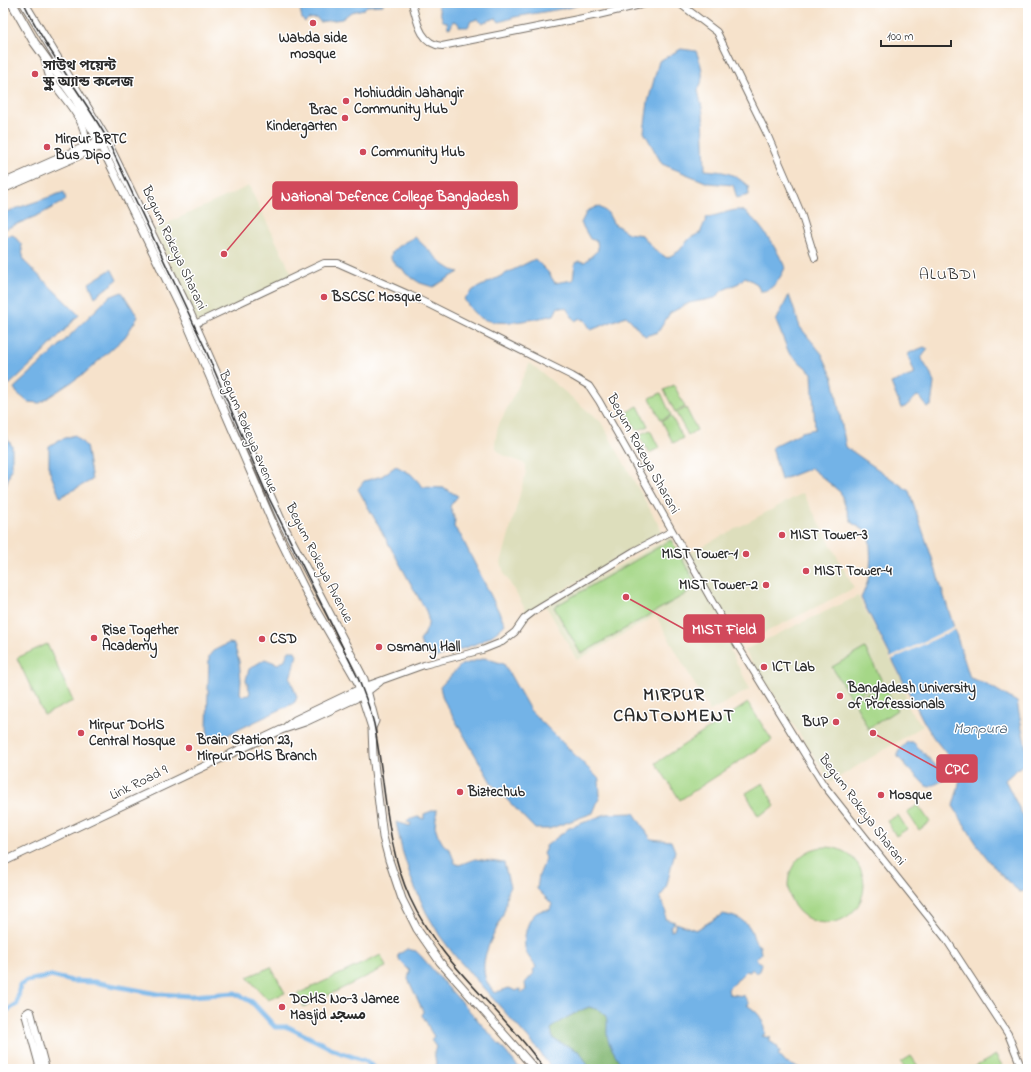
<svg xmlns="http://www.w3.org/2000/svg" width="1031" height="1072" font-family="'Indie Flower','Playpen Sans Arabic','Noto Sans Bengali',sans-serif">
<rect width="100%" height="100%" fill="#fff"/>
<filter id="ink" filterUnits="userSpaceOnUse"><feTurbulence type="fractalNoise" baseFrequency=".025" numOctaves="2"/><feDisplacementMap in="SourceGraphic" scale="8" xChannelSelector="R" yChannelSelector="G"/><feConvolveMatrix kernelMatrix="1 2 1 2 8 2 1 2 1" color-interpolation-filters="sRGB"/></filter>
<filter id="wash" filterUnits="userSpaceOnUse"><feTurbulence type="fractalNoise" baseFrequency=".012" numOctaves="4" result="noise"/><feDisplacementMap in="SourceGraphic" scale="16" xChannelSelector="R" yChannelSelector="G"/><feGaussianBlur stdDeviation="0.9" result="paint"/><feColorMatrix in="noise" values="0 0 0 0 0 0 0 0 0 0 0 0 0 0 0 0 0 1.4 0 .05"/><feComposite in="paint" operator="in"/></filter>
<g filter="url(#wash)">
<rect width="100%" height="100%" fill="#f6e2cb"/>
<!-- built -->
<path fill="#dddebc" d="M 249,186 L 294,278 L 198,323 L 193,314 L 154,229 Z
M 530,363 L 601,422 L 662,531 L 525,613 L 524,607 L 504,573 L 501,563 L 526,472 L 526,466 L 523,463 L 503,455 L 497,450 L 495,443 L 498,426 Z
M 803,493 L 854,588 L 730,650 L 750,689 L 710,711 L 656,616 L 577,660 L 546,606 L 670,537 L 682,557 Z
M 858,596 L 903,683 L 908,708 L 923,726 L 831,782 L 744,650 Z"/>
<!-- green -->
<path fill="#a5d787" stroke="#688159" d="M 674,385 L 685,407 L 675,412 L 664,390 Z
M 661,393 L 671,415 L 661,420 L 650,398 Z
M 638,406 L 648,426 L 637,431 L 627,412 Z
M 686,408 L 697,430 L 688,435 L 676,413 Z
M 671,416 L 683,438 L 673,443 L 662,421 Z
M 650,430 L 659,448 L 649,453 L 639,435 Z
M 671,540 L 698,587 L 581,654 L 554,607 Z
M 47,644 L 73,701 L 44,715 L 17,658 Z
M 865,648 L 882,681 L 851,698 L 832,667 Z
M 883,685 L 897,710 L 868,729 L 854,700 Z
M 748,703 L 772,740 L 680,800 L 656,763 Z
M 763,783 L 775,806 L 758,816 L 746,793 Z
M 918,805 L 930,822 L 919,830 L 907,812 Z
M 898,815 L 907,829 L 896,836 L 887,821 Z
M788 885a38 38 0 1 1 76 0a38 38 0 1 1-76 0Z
M 381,955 L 386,967 L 304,1007 L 297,994 Z
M 271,967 L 285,993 L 268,1000 L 247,977 Z
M 996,1055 L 1004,1069 L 971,1069 Z
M 911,1056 L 920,1069 L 906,1069 L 901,1062 Z"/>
<!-- forest -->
<path fill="#84b874" stroke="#587250" d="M 589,1007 L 601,1010 L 608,1019 L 607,1031 L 623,1069 L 590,1069 L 580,1052 L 553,1039 L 551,1029 C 557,1022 579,1011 589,1007 Z"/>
<!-- water -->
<path fill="#73b3e7" stroke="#4f6f89" d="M 299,3 L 383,3 L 383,5 L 367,6 L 364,9 L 351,12 L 342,19 L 320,22 L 317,18 L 308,19 L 305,22 L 302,19 Z
M 437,3 L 585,3 L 572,7 L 515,17 L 499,22 L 496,18 L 481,23 L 478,19 L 471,21 L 468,27 L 460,27 L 457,22 L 453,21 L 451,27 L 448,28 L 447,22 L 443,21 Z
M 681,49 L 696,51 C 701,64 706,77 698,90 L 703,113 L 705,170 C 726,172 732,172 748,186 L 749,195 L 737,198 L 733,185 L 708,183 L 662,164 L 644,132 L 648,102 L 659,61 Z
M 64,192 L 66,200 L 41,214 L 3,230 L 3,213 Z
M 598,206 L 608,213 L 613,223 L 628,233 L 642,235 L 654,249 L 667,258 L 679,251 L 690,238 L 700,233 L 707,217 C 717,216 732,209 740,210 C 754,212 781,255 785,268 C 780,278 773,292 760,291 L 757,284 L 745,277 L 739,283 L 723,290 L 715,298 L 689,303 L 670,313 L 658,332 L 645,336 C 637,330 633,321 626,316 L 591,330 L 584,319 L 582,320 L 580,318 L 575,321 L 566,308 L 558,307 L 554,315 C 536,319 501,327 483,319 C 474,315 469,307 464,299 L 473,290 L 535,259 L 548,272 L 555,283 L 573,280 L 575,263 L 579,261 L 585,262 L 598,250 L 597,241 L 590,239 L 581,223 L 587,211 Z
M 13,235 L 21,244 L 24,261 L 79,315 L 38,358 L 9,385 L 3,381 L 3,237 Z
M 415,237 L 444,265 L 452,270 L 459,272 L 433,287 L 420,283 L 406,274 L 402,268 L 399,268 C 397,265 391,261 391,257 C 390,248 409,240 415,237 Z
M 110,270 L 112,270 L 117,280 L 95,297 L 89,283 Z
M 122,292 L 138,317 L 125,337 L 85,373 L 40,403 L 28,402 L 17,393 L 14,388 L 49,356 L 109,297 Z
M 789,295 L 800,327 L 822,354 L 833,378 L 846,447 L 909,491 L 932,558 L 970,678 L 985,683 L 1017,702 L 1028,760 L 1005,780 L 1028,826 L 1028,887 L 1024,891 L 1020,892 C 989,867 974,840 953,806 L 962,773 L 933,737 L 923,720 L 861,598 C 873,573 871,559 869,533 L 852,523 L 840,492 L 811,468 L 781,480 L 772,447 L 802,432 L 815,429 L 812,373 L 789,353 L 776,321 Z
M 924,347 L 928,349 L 921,358 L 931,374 L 934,383 L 931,406 L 927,407 L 920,397 L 917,396 L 905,407 L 901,408 L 891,383 L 915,374 L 908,356 L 909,353 Z
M 3,432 L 12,446 L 12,467 L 3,494 Z
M 75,435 L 86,446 L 92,480 L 60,497 L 49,470 L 49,446 L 59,440 Z
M 396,466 L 411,474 L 423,487 L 444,488 L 458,496 L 450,506 L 455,520 L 454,527 L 461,536 L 505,624 C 488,644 459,649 435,658 C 426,656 423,649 420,641 C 427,630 431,624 426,611 L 358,489 L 364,481 L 382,476 Z
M 229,643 L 234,644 L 239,661 L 241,680 L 240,693 L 242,696 L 249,695 L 250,692 L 246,680 L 249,669 L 265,659 L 278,664 L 284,661 L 289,651 L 295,651 L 297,655 L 290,678 L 297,697 L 295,702 L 292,704 L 221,738 L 212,740 L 208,734 L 207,728 L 209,656 L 213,651 Z
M 485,658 L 504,664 L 530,710 L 599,779 L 600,796 L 593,813 L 549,829 L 535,829 L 492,784 L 443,699 L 440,687 L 461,665 Z
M 907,742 L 913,742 L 941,771 L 944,780 L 930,787 L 926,786 L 898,757 L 898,752 Z
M 434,810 L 437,810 L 435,826 L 438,835 L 443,844 L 450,850 L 455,863 L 459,865 L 475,859 L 504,863 L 510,887 C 505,893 507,902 505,908 C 499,930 479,952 485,977 C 486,982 491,988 494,993 L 509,988 L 516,991 L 520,989 L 522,993 L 526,990 L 525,983 L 534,973 L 533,970 L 536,967 C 533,962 527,956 526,951 C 522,941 527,917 538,912 C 541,910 547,910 550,910 L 552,904 L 537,889 L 539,875 L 546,859 L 543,854 L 546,846 L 569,828 L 606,814 L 634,813 L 651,839 L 671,841 L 675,851 L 672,864 L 666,888 L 660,898 L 666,912 L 665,919 L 675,922 L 671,927 L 671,931 L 674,930 L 676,923 L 696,930 L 723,914 C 732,916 746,919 751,930 C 754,936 753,942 760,946 L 761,954 L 756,958 L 757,961 L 762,963 L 760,971 L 756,973 L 752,969 L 750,972 L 746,971 L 728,989 L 729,994 L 744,996 L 749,1004 L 747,1005 C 760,1014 763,1018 765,1034 L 762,1036 L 771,1038 L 768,1040 L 777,1046 L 780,1053 L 778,1054 L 786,1063 L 802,1069 L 623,1069 C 619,1060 613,1052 609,1043 C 602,1024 617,1014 589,1007 C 579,1011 556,1022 551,1029 L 553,1039 L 580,1052 L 590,1069 L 552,1069 L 536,1047 L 455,956 L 440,936 L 426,912 L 412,881 L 402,850 L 396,822 L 410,826 L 411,823 L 407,822 L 408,820 L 418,817 L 424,819 L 424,814 Z
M 407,949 L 416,951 L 421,956 C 453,995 489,1030 520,1069 L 437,1069 L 434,1052 L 436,1047 L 431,1040 L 434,1036 C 428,1029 427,1020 422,1016 L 423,1011 L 408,979 L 410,971 L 400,961 L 398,955 Z"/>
<!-- pier -->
<path fill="#f6e2cb" d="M 955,626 L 956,629 L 891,660 L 890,658 Z"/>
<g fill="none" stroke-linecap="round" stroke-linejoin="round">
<!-- canal -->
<path stroke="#73b3e7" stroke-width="5" d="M 3,1013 L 17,1004 L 20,985 L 27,981 L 51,976 L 72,981 L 94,982 L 158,994 L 190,996 L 235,993 L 252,1002 L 275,1027 L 288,1027 L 339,1052 L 365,1061 L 376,1069"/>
</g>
</g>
<g filter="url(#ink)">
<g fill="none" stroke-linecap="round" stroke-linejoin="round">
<defs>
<path id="tertiary" d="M 412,3 C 417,21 420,44 442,46 L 598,15 L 649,3
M 679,3 L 717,32 L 767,134 L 790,187 L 801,213 L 815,258
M 195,324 L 324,263 L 338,263 L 410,295 L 572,376 L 589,386 L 599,401 L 730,633 L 823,784 L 946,939 L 1008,1034 L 1022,1069
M 366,686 L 424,665 L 482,650 L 502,642 L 515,632 L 524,619 L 533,612 L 634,551 L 672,531
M 367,692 L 380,682
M 40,1069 L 25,1014 L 29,1011 L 31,1012 L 46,1069"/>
<path id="secondary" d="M 45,58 C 47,64 47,71 50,77 C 59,95 95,125 82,148
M 107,141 L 188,308 L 283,524 L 364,679 L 375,721 L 372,728 L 373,755 L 383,837 L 389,860 L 402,899 L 417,929 L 440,962 L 535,1069
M 3,183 L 98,141
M 3,189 L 101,146 L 182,312 L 276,531 L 309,598 L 357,681 L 372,728
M 286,727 L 295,720 L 364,687
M 3,862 L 281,730 L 305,722 L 365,694"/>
<path id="primary" d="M 12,3 L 34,42 L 76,100 L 98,139
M 24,3 L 105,137
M97.5 141a4.5 4.5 0 1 1 9 0a4.5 4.5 0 1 1-9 0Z"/>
</defs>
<!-- tertiary casing -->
<use href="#tertiary" stroke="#726b63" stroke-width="8"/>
<!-- secondary casing -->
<use href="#secondary" stroke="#726b63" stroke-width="9"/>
<!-- primary casing -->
<use href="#primary" stroke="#726b63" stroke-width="10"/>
<!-- tertiary -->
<use href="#tertiary" stroke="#fff" stroke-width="6"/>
<!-- secondary -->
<use href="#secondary" stroke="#fff" stroke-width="7"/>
<!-- primary -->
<use href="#primary" stroke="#fff" stroke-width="8"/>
<!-- rail -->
<path stroke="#2b2b2b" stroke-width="1.5" d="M 24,3 C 46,50 79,90 105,135 L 204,346 L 265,490 L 358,678 C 364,693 370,708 374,724 C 386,783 385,843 410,898 C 441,966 503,1009 544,1069"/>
</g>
</g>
<!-- markers -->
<g fill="#d1495b" stroke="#fff" stroke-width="1.5">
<circle cx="313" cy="23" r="4"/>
<circle cx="35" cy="74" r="4"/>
<circle cx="346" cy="101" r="4"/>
<circle cx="345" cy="118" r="4"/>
<circle cx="47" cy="147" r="4"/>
<circle cx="363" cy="152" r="4"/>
<circle cx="324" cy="297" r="4"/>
<circle cx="782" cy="535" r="4"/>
<circle cx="746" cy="554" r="4"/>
<circle cx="806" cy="571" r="4"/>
<circle cx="766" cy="585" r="4"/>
<circle cx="94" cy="638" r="4"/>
<circle cx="262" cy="639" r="4"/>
<circle cx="379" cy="647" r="4"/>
<circle cx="764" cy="667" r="4"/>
<circle cx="840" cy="696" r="4"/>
<circle cx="836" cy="722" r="4"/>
<circle cx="81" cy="733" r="4"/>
<circle cx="189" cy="748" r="4"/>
<circle cx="460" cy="792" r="4"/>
<circle cx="881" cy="795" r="4"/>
<circle cx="282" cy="1007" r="4"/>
</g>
<g text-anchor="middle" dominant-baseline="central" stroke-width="3" stroke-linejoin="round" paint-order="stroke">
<!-- poi labels -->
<g font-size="14" font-weight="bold" fill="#2b2b2b" stroke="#fff" text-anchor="start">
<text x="313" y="38" text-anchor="middle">Wabda side<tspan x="313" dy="16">mosque</tspan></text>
<text x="43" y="66">সাউথ পয়েন্ট<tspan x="43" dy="16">স্কুল অ্যান্ড কলেজ</tspan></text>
<text x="354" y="93">Mohiuddin Jahangir<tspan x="354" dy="16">Community Hub</tspan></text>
<text x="337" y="110" text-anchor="end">Brac<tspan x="337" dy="16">Kindergarten</tspan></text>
<text x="55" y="139">Mirpur BRTC<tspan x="55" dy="16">Bus Dipo</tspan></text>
<text x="371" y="152">Community Hub</text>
<text x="332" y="297">BSCSC Mosque</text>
<text x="790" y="535">MIST Tower-3</text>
<text x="738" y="554" text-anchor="end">MIST Tower-1</text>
<text x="814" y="571">MIST Tower-4</text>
<text x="758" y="585" text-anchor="end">MIST Tower-2</text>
<text x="102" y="630">Rise Together<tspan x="102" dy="16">Academy</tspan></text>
<text x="270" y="639">CSD</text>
<text x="387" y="647">Osmany Hall</text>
<text x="772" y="667">ICT Lab</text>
<text x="848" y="688">Bangladesh University<tspan x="848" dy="16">of Professionals</tspan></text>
<text x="828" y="722" text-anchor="end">BUP</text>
<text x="89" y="725">Mirpur DOHS<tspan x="89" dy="16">Central Mosque</tspan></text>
<text x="197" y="740">Brain Station 23,<tspan x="197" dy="16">Mirpur DOHS Branch</tspan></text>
<text x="468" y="792">Biztechub</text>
<text x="889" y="795">Mosque</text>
<text x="290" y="999">DOHS No-3 Jamee<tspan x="290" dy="16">Masjid مسجد</tspan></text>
</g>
<!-- street labels -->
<g font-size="14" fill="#2b2b2b" stroke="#fff">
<text transform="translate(174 248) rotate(65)">Begum Rokeya Sharani</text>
<text transform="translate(248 432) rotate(67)">Begum Rokeya avenue</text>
<text transform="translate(643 454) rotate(61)">Begum Rokeya Sharani</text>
<text transform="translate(319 563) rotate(63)">Begum Rokeya Avenue</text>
<text transform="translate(139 783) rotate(-26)">Link Road 9</text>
<text transform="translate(862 810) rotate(53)">Begum Rokeya Sharani</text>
</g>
<!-- water labels -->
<g font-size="15" font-style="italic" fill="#445b6d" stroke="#fff">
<text x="980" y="729">Monpura</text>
</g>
<!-- quarter labels -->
<g font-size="16" letter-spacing="1" fill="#2b2b2b" stroke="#fff">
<text x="948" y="275">ALUBDI</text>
</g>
<!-- district labels -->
<g font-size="18" font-weight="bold" letter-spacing="1" fill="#2b2b2b" stroke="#fff">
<text x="674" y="696">MIRPUR<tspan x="674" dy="21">CANTONMENT</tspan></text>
</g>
</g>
<!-- callouts -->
<path fill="none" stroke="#d1495b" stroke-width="1.5" d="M224 254L273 196M626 597L684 629M873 733L937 768"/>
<g fill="#d1495b" stroke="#fff" stroke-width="1.5">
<circle cx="224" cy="254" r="4"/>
<circle cx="626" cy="597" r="4"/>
<circle cx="873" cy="733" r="4"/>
</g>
<g fill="#d1495b" stroke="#d1495b" stroke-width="1.5">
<rect x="273" y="182" width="244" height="27" rx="4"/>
<rect x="684" y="615" width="80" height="27" rx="4"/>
<rect x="937" y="755" width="40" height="27" rx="4"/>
</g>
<g font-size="15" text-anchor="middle" font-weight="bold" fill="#fff">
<text x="395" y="201">National Defence College Bangladesh</text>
<text x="724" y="634">MIST Field</text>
<text x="957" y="774">CPC</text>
</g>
<!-- margin -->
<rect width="1031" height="1072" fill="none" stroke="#fff" stroke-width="16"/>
<!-- scale -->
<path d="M881 40v6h70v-6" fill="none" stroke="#2b2b2b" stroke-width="2"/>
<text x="887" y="40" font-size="12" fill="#2b2b2b" stroke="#ffffff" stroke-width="3" paint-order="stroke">100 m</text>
</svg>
